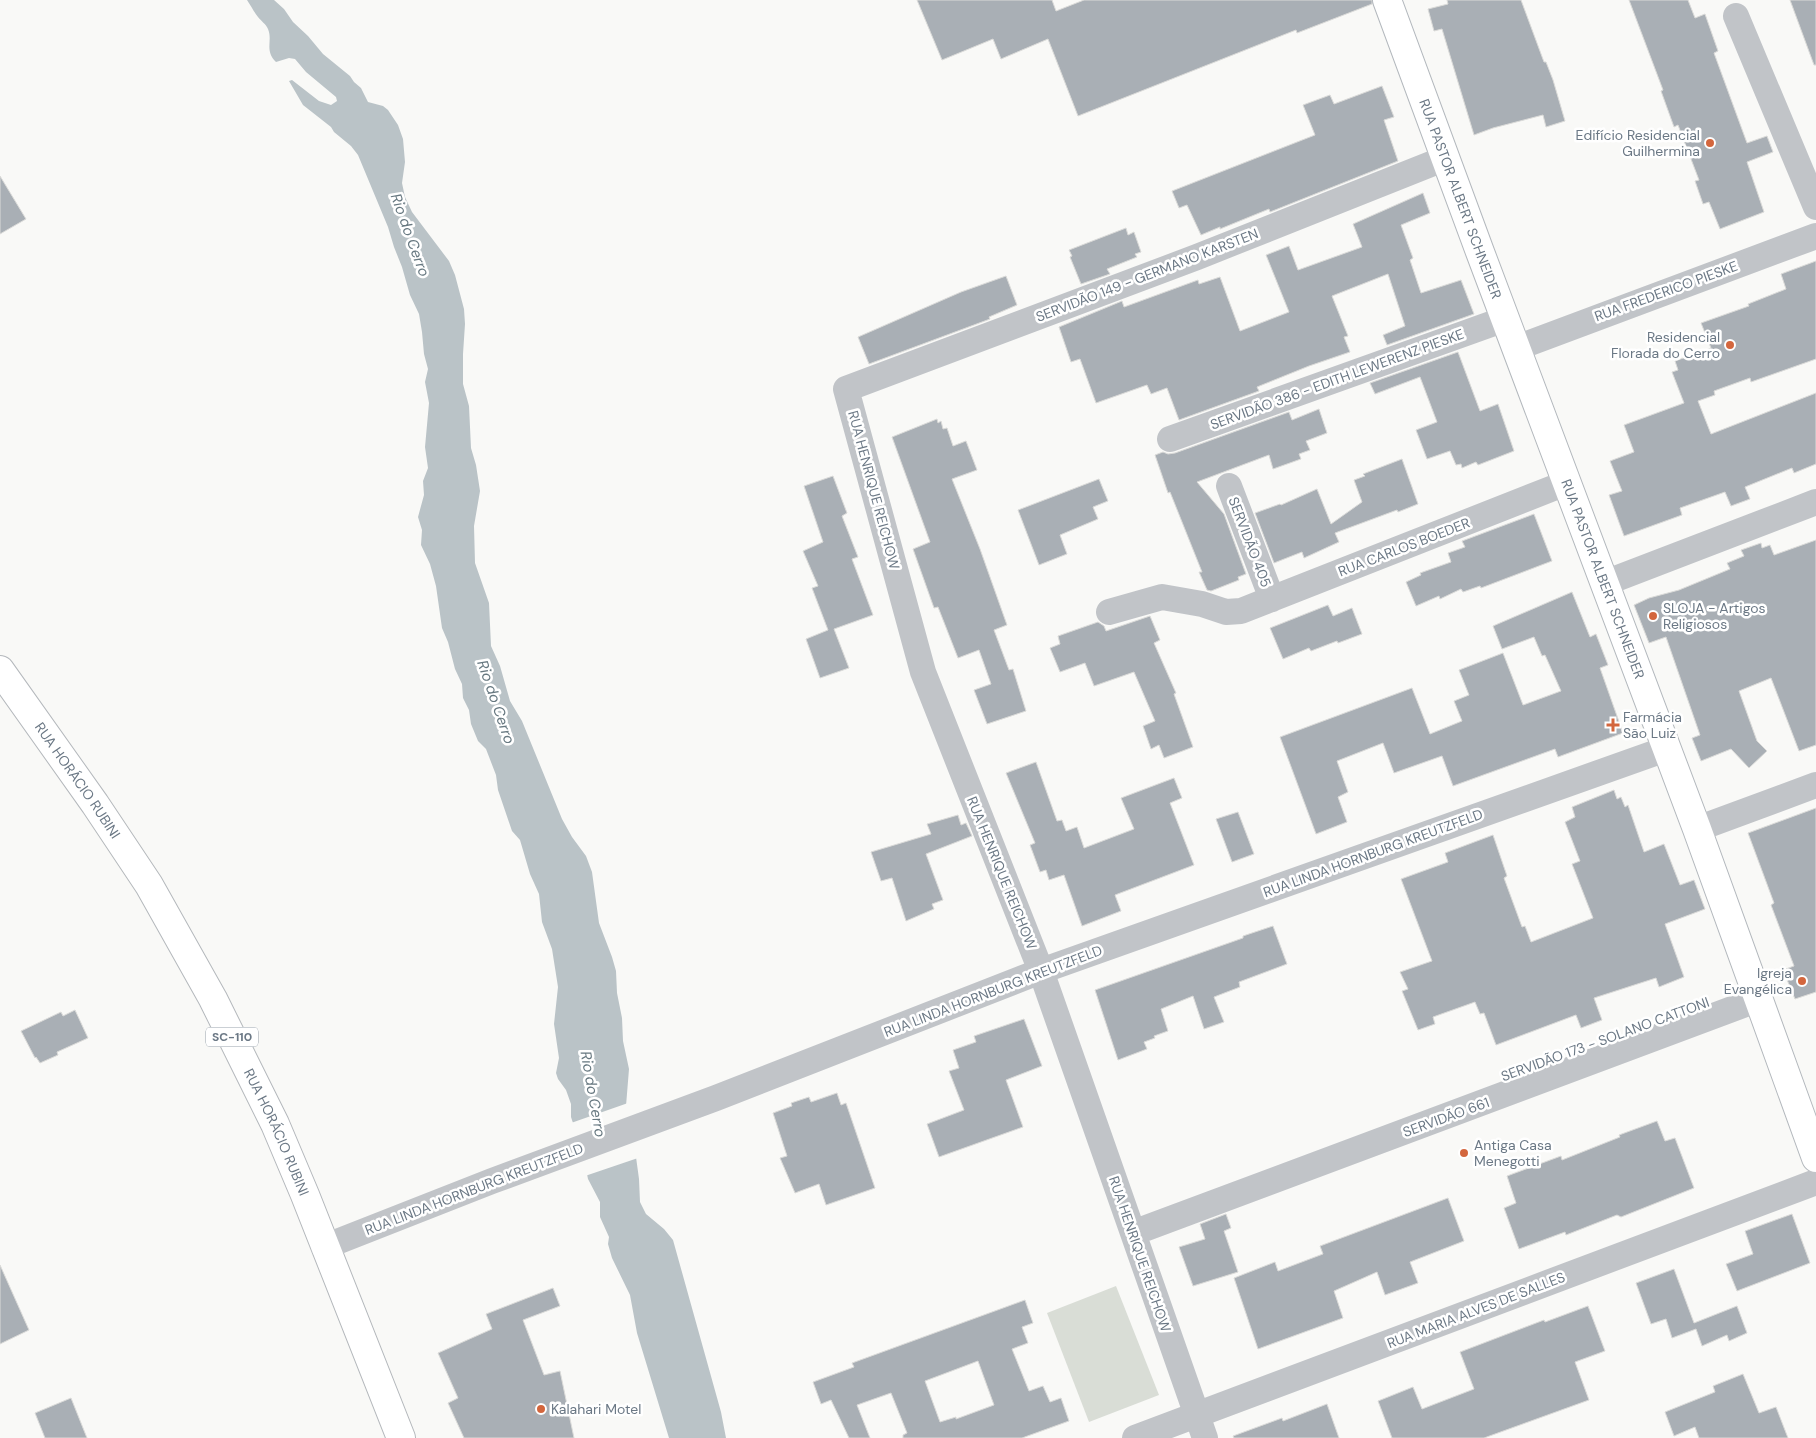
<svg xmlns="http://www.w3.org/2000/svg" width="1816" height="1438" font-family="'DM Sans',sans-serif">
<rect width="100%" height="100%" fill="#f9f9f7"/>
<!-- green -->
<path fill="#d9ddd6" d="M 1116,1286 L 1159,1395 L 1089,1422 L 1047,1313 Z"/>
<!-- water -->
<path fill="#bac3c7" d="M 247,0 L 274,0 L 284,9 L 293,22 L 308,36 L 323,54 L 350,76 L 354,82 L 361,88 L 368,102 L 383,106 L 388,110 L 398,125 L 403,139 L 405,162 L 402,183 L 405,197 L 412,212 L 449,261 L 455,275 L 464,309 L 465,324 L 463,354 L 463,384 L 469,406 L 471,448 L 476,465 L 480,491 L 474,526 L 475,563 L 489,603 L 491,646 L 500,666 L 510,701 L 522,721 L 562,819 L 572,837 L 586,856 L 592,872 L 599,923 L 612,957 L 616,971 L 617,993 L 622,1018 L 623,1041 L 629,1069 L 626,1106 L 627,1129 L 636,1157 L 639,1179 L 640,1202 L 646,1214 L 664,1229 L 673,1240 L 721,1412 L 726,1438 L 669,1438 L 637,1333 L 630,1295 L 612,1258 L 608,1244 L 609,1237 L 600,1217 L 600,1202 L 588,1179 L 582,1150 L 571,1117 L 571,1104 L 566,1090 L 558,1079 L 556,1073 L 559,1058 L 554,1024 L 558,987 L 552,949 L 542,922 L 539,894 L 530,874 L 520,840 L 512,831 L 498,790 L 496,775 L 486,749 L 478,741 L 471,724 L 469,710 L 463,698 L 462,684 L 455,669 L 448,642 L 442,628 L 436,586 L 430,564 L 421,545 L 422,530 L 418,517 L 424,495 L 423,481 L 428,468 L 425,447 L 429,403 L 425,382 L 428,369 L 424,354 L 422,332 L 419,314 L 410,295 L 402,267 L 394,247 L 388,227 L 358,155 L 351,146 L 334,132 L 331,127 L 303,105 L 289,81 L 292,80 L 319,101 L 331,105 L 337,101 L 336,97 L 306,72 L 295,59 L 289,58 L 276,62 C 264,50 273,41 268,29 C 266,24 261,21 258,17 C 254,12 251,6 247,0 Z"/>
<!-- pier -->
<path fill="#f9f9f7" d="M 628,1103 L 631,1140 L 638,1158 L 585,1176 L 580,1151 L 571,1123 Z"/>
<!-- building -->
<path fill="#a9afb5" stroke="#dbdbd9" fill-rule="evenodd" d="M 917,0 L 1052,0 L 1056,11 L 1084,0 L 1372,0 L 1372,4 L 1297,33 L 1296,30 L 1078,116 L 1048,39 L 1001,59 L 993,39 L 942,60 Z
M 1447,0 L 1521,0 L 1544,62 L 1546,62 L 1553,80 L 1565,121 L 1546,127 L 1543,115 L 1493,128 L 1474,135 L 1442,29 L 1434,31 L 1428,9 L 1448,4 Z
M 1629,0 L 1688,0 L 1695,18 L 1705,14 L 1718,51 L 1714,53 L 1747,143 L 1767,136 L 1773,152 L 1747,162 L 1764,212 L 1720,229 L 1709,202 L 1703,204 L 1695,181 L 1699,180 L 1678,125 L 1674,127 L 1661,91 L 1663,90 Z
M 1790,0 L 1816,0 L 1816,65 L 1814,65 Z
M 1382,86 L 1394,117 L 1384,120 L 1398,161 L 1270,212 L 1269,209 L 1220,229 L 1220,227 L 1201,235 L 1187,205 L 1179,208 L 1172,191 L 1315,135 L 1303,105 L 1330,95 L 1334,104 Z
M 0,176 L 26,219 L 0,234 Z
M 1423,193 L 1430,213 L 1401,225 L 1413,258 L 1410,260 L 1421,293 L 1461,280 L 1474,314 L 1387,345 L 1383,335 L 1405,326 L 1388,274 L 1332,296 L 1348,336 L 1344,337 L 1350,352 L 1309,366 L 1257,387 L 1259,391 L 1179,420 L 1167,388 L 1151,394 L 1147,385 L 1096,403 L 1080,359 L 1071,362 L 1059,327 L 1122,301 L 1124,307 L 1198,280 L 1199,284 L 1220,277 L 1240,331 L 1289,312 L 1266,255 L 1289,246 L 1298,270 L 1362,247 L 1353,224 Z
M 1126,228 L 1128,235 L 1134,232 L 1141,252 L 1135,254 L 1137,257 L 1107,269 L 1110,274 L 1081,284 L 1070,257 L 1072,256 L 1069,250 Z
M 1816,261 L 1816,359 L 1751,382 L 1750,378 L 1714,391 L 1715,395 L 1698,401 L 1711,434 L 1816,393 L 1816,464 L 1794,473 L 1792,468 L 1745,487 L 1750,499 L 1731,506 L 1725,492 L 1680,508 L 1682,515 L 1624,536 L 1609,495 L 1622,491 L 1610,461 L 1634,452 L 1624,425 L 1684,403 L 1672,372 L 1678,370 L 1675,361 L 1711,348 L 1701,323 L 1749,306 L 1748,304 L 1786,289 L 1781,274 Z
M 1006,276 L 1017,305 L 989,317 L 990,319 L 869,364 L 858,337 L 961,292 Z
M 1458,352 L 1480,411 L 1498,404 L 1514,451 L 1478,465 L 1476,462 L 1462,468 L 1461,464 L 1456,465 L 1450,451 L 1427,459 L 1416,430 L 1437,422 L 1420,377 L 1375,394 L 1370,383 Z
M 1319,409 L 1327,433 L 1306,441 L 1310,450 L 1299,454 L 1301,459 L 1273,469 L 1269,455 L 1197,482 L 1224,514 L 1246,574 L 1238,577 L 1239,580 L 1211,591 L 1207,590 L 1199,572 L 1202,572 L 1170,492 L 1168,493 L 1155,455 L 1163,452 L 1168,454 L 1175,453 L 1289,412 L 1292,420 Z
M 937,419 L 938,423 L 941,421 L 943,429 L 947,428 L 953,446 L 966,441 L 977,470 L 952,479 L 980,549 L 1007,625 L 994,630 L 1009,670 L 1013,669 L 1026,711 L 987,724 L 974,690 L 991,684 L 979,650 L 958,658 L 938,607 L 934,608 L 913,549 L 930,542 L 892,437 Z
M 1402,459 L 1418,504 L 1398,512 L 1397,510 L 1335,533 L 1339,542 L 1304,558 L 1302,552 L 1274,563 L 1255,513 L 1280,504 L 1281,505 L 1317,489 L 1331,524 L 1362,502 L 1354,480 L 1365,476 L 1363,474 Z
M 833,476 L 847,513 L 842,516 L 858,557 L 852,559 L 873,615 L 834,629 L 849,668 L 820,678 L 806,639 L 828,630 L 812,588 L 818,586 L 803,551 L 823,542 L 804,486 Z
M 1099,479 L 1108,501 L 1093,507 L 1098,519 L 1060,535 L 1067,554 L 1039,565 L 1018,510 Z
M 1534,514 L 1552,561 L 1481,588 L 1480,586 L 1463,592 L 1461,589 L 1440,599 L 1439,596 L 1416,606 L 1406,582 L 1421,575 L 1420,573 L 1451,562 L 1448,553 L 1465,547 L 1462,541 Z
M 1816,540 L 1816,745 L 1799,751 L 1771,678 L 1739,691 L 1757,741 L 1767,751 L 1749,768 L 1731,749 L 1701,761 L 1692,738 L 1700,735 L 1666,637 L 1649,643 L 1634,605 L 1649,598 L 1679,590 L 1730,569 L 1727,563 L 1744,556 L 1741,550 L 1761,543 L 1762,548 L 1770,545 L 1774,555 Z
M 1572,592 L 1590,637 L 1596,634 L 1608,665 L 1600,668 L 1623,733 L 1558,757 L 1555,749 L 1453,786 L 1442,756 L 1394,773 L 1383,743 L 1337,761 L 1348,792 L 1338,797 L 1347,822 L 1316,834 L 1280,737 L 1412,688 L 1430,734 L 1462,721 L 1454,701 L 1469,695 L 1459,670 L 1503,653 L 1523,705 L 1561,691 L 1545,655 L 1542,656 L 1534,637 L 1502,649 L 1493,626 Z
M 1328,605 L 1333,616 L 1352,608 L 1362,634 L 1338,643 L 1337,641 L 1311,651 L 1309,648 L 1283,659 L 1270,628 Z
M 1150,616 L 1160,640 L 1154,643 L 1176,693 L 1174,694 L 1193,747 L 1164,758 L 1159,745 L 1151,749 L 1143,726 L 1155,721 L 1134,672 L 1094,686 L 1085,663 L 1060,672 L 1050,648 L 1060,644 L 1058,636 L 1098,622 L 1104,626 L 1106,631 Z
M 1036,762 L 1057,821 L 1062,820 L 1066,831 L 1077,827 L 1084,848 L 1134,829 L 1121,798 L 1174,778 L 1182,798 L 1170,803 L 1194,865 L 1115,895 L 1121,911 L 1082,926 L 1064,875 L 1049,880 L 1046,870 L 1040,872 L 1030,845 L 1035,843 L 1006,773 Z
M 1614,790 L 1617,799 L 1621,797 L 1625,807 L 1628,805 L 1644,852 L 1664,844 L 1680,885 L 1694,880 L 1705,909 L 1665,924 L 1684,977 L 1659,987 L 1656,978 L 1594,998 L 1602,1020 L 1581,1028 L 1576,1015 L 1496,1045 L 1484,1013 L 1480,1014 L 1475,1002 L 1433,1017 L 1435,1024 L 1418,1030 L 1402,991 L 1408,989 L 1400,972 L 1432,961 L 1401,879 L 1448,862 L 1445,853 L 1493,835 L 1507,876 L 1504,878 L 1522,927 L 1525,926 L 1531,942 L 1593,918 L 1572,864 L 1580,861 L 1565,822 L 1575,817 L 1572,807 Z
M 1816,808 L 1816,992 L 1795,999 L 1783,970 L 1794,966 L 1771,905 L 1774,903 L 1748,833 Z
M 1238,812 L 1254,854 L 1232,862 L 1216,819 Z
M 958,815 L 961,825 L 966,823 L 972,836 L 926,854 L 943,900 L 932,904 L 934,909 L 906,921 L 892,878 L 881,881 L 871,852 L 931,834 L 927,824 Z
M 1273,926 L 1287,964 L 1239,982 L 1240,987 L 1214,997 L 1224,1022 L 1204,1029 L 1193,996 L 1161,1009 L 1168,1031 L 1154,1036 L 1155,1038 L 1144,1042 L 1147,1049 L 1118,1060 L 1095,990 L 1243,938 L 1243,936 Z
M 75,1010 L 88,1038 L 57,1052 L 58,1055 L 40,1063 L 36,1057 L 35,1058 L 21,1031 L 61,1012 L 63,1016 Z
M 1024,1019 L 1042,1066 L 1006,1080 L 1023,1127 L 939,1157 L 927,1124 L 964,1110 L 949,1071 L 959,1068 L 953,1050 L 976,1042 L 974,1036 Z
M 837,1093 L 841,1105 L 846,1103 L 875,1188 L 826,1205 L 819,1184 L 795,1193 L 780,1158 L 787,1156 L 773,1113 L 792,1106 L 791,1103 L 809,1097 L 811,1102 Z
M 1657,1121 L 1665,1141 L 1675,1138 L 1694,1188 L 1621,1217 L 1617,1215 L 1566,1235 L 1565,1232 L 1519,1249 L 1504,1208 L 1516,1203 L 1507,1176 L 1561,1156 L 1562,1160 L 1620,1137 L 1619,1135 Z
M 1448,1198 L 1464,1241 L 1410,1262 L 1418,1283 L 1385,1295 L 1377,1272 L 1334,1291 L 1343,1318 L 1258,1349 L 1234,1278 L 1275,1262 L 1278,1271 L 1323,1254 L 1320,1246 Z
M 1226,1214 L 1231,1228 L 1224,1231 L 1238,1272 L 1193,1286 L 1179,1247 L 1205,1239 L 1200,1224 Z
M 1792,1214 L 1810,1263 L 1737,1291 L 1726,1264 L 1753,1254 L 1745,1231 Z
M 0,1265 L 29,1330 L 0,1344 Z
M 1674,1269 L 1694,1323 L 1737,1306 L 1747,1333 L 1729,1341 L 1727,1335 L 1702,1346 L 1696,1329 L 1672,1338 L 1666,1319 L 1651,1324 L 1636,1283 Z
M 553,1288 L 560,1306 L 523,1320 L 544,1375 L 560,1371 L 574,1438 L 464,1438 L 448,1403 L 458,1398 L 438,1353 L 492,1329 L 486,1314 Z
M 1025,1300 L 1033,1323 L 1022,1327 L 1028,1343 L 1012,1349 L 1029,1391 L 1043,1386 L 1050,1402 L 1061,1398 L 1069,1421 L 1022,1438 L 903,1438 L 903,1435 L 907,1433 L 891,1393 L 857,1405 L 870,1438 L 849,1438 L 831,1400 L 821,1404 L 813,1382 L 854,1367 L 852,1363 ZM 978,1361 L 994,1405 L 956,1419 L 956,1417 L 940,1422 L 925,1381 Z
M 1588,1306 L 1605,1351 L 1575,1362 L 1589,1400 L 1484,1438 L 1392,1438 L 1378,1401 L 1413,1387 L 1422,1409 L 1474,1389 L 1460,1352 L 1544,1320 L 1545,1322 Z
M 1743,1374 L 1759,1413 L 1776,1407 L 1788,1438 L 1699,1438 L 1695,1427 L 1674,1436 L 1665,1412 L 1715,1392 L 1713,1386 Z
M 71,1398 L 87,1438 L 45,1438 L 35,1413 Z
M 1327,1404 L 1339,1438 L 1234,1438 L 1233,1436 L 1282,1418 L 1283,1421 Z"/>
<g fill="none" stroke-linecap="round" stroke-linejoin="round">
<defs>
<g id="secondary">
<path id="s1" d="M 1387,0 L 1480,252 L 1697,829 L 1816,1158"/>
</g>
<g id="primary">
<path id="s2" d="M 0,670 L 95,804 L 149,885 L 213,999 L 275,1124 L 305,1195 L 401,1438"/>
</g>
</defs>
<!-- secondary casing -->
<use href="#secondary" stroke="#b3b8bd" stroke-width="30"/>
<!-- primary casing -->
<use href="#primary" stroke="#b4b8bc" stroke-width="30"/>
<!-- street -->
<path stroke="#c1c4c8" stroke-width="26" d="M 1736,16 L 1816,207
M 1516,348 L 1816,236
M 1170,439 L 1505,319
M 1229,486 L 1272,599
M 1605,583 L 1816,502
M 1109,612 L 1162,597 L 1202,604 L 1226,612 L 1241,611 L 1566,483
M 1697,829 L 1816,785
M 1133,1233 L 1759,999
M 324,1247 L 492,1181 L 716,1098 L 1041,971 L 1666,749
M 1135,1438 L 1816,1182
M 1205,1438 L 1041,971 L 923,672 L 846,389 L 1197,257 L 1446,158"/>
<!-- secondary -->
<use href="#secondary" stroke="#fff" stroke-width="28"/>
<!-- primary -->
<use href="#primary" stroke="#fff" stroke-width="28"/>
</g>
<!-- markers -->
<g fill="#d3663d" stroke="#fff" stroke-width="2">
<circle cx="1710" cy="143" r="5"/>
<circle cx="1730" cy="345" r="5"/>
<circle cx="1653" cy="616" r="5"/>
<path d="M1610.5 717.5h5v5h5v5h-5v5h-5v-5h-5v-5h5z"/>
<circle cx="1802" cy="981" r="5"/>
<circle cx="1464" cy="1153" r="5"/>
<circle cx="541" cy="1409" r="5"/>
</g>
<g text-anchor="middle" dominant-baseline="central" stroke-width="5" stroke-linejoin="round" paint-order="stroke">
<!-- shield labels -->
<rect fill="#fff" stroke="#97a0aa" stroke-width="1" x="206" y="1027.5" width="52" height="19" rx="4"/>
<g font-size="12" font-weight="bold" fill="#6b7885">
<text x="232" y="1037">SC-110</text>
</g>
<!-- poi labels -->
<g font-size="14" fill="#6b7885" stroke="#fff" text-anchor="start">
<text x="1700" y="135" text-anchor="end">Edifício Residencial<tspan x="1700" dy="16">Guilhermina</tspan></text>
<text x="1720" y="337" text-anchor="end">Residencial<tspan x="1720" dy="16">Florada do Cerro</tspan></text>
<text x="1663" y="608">SLOJA - Artigos<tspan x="1663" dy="16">Religiosos</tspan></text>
<text x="1623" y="717">Farmácia<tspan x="1623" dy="16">São Luiz</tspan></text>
<text x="1792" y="973" text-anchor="end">Igreja<tspan x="1792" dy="16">Evangélica</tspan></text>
<text x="1474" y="1145">Antiga Casa<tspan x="1474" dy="16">Menegotti</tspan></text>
<text x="551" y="1409">Kalahari Motel</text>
</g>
<!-- street labels -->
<g font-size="14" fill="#6b7885" stroke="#fff">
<text stroke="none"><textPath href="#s1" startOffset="212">RUA PASTOR ALBERT SCHNEIDER</textPath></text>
<text transform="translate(1147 275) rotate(-21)">SERVIDÃO 149 - GERMANO KARSTEN</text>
<text transform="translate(1666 291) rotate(-20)">RUA FREDERICO PIESKE</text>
<text transform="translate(1337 379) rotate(-20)">SERVIDÃO 386 - EDITH LEWERENZ PIESKE</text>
<text transform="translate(874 490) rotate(75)">RUA HENRIQUE REICHOW</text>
<text transform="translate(1250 542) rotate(69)">SERVIDÃO 405</text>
<text transform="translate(1404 547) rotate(-21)">RUA CARLOS BOEDER</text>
<text stroke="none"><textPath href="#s1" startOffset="618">RUA PASTOR ALBERT SCHNEIDER</textPath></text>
<text stroke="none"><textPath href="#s2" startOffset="135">RUA HORÁCIO RUBINI</textPath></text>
<text transform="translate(1373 853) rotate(-20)">RUA LINDA HORNBURG KREUTZFELD</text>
<text transform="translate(1002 873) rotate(68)">RUA HENRIQUE REICHOW</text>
<text transform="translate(993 991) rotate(-21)">RUA LINDA HORNBURG KREUTZFELD</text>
<text transform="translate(1605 1039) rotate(-20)">SERVIDÃO 173 - SOLANO CATTONI</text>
<text transform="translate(1446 1117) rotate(-20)">SERVIDÃO 661</text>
<text stroke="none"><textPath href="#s2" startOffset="540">RUA HORÁCIO RUBINI</textPath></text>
<text transform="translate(474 1189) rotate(-21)">RUA LINDA HORNBURG KREUTZFELD</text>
<text transform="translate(1140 1254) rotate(71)">RUA HENRIQUE REICHOW</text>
<text transform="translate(1476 1310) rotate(-21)">RUA MARIA ALVES DE SALLES</text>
</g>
<!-- water labels -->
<g font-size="15" font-style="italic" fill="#677880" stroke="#fff">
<text transform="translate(410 235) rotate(70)">Rio do Cerro</text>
<text transform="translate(496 702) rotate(71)">Rio do Cerro</text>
<text transform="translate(593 1094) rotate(80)">Rio do Cerro</text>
</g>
</g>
</svg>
